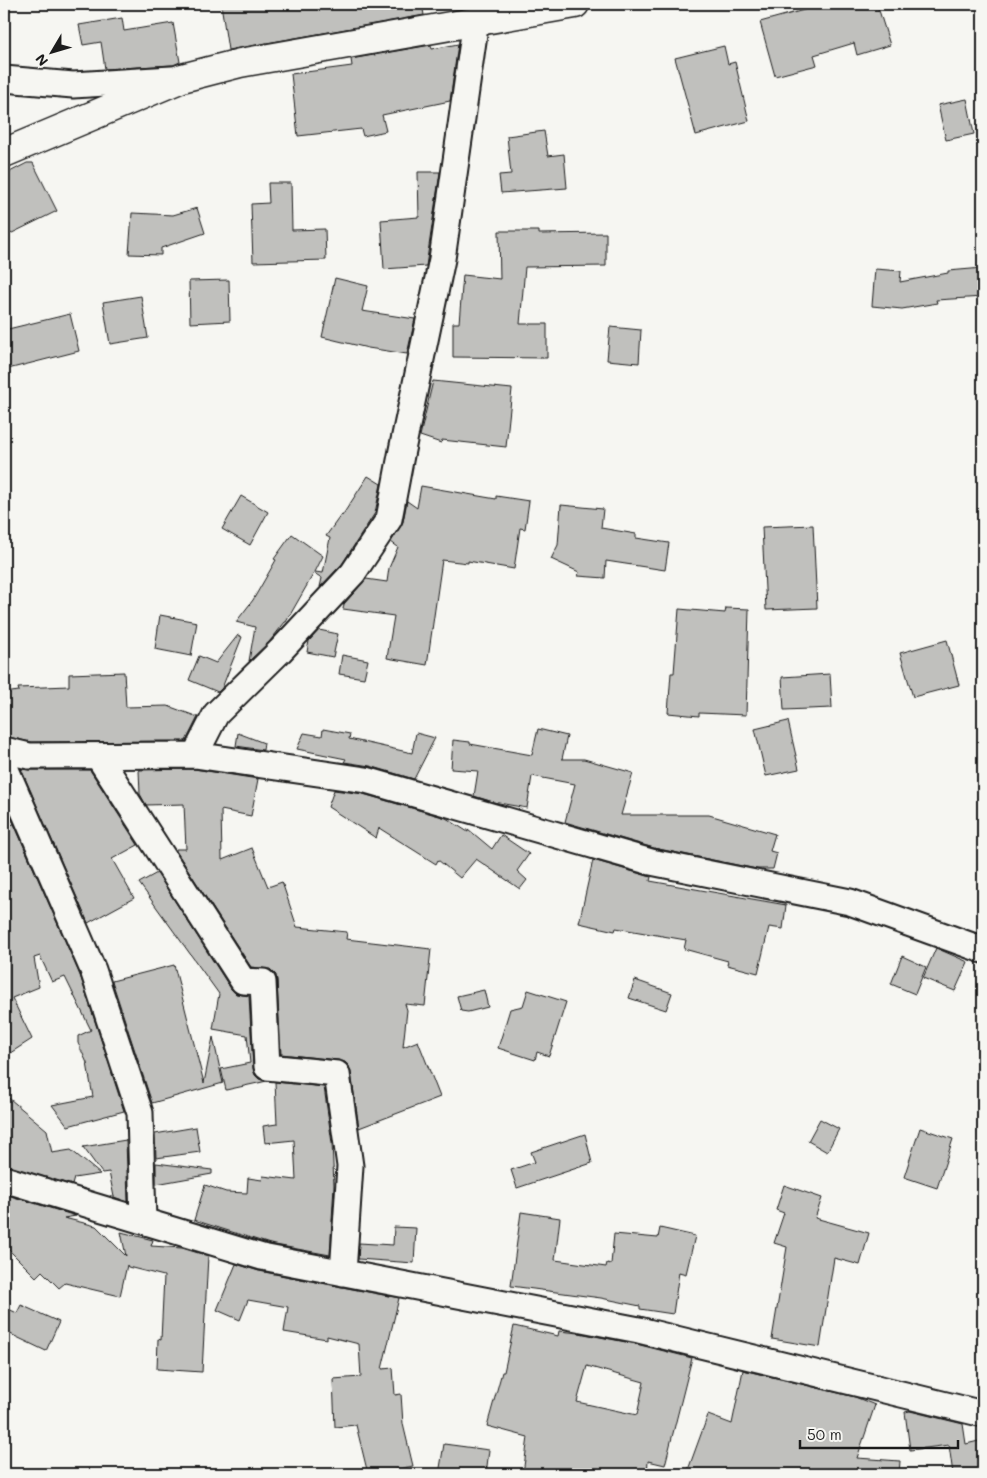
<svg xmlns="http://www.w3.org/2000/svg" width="987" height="1478" font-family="Mali,sans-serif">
<rect width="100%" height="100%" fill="#f6f6f2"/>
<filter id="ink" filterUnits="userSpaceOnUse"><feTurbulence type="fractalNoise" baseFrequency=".02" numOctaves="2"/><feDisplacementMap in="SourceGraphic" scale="10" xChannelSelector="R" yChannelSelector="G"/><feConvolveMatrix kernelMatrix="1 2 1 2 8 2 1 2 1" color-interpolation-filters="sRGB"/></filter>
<g filter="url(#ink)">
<!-- building -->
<path fill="#c0c0bd" stroke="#1c1c1c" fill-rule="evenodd" d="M 221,4 L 422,4 L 424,15 L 228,50 Z
M 826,4 L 877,4 L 890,45 L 857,55 L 854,43 L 814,55 L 817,65 L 775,76 L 760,22 Z
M 122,18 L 124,31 L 173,23 L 180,62 L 173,65 L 105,69 L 101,42 L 83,45 L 79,25 Z
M 458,44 L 450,101 L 382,115 L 386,131 L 363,136 L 361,129 L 298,136 L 291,74 L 352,66 L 351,59 L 431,45 L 432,49 Z
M 724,46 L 728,64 L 735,62 L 749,121 L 696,135 L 675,58 Z
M 967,99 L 974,134 L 946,140 L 938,105 Z
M 544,131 L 548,156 L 564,154 L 567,188 L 501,193 L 499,175 L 511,174 L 507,136 Z
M 27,163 L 33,163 L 57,211 L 4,237 L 4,175 Z
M 418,172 L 440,172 L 426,266 L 384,269 L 381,220 L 419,217 Z
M 268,183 L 291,183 L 292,230 L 325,229 L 326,260 L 253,262 L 251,204 L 269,203 Z
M 197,208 L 205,233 L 161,248 L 161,255 L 129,254 L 132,213 L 173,215 Z
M 499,231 L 539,231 L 539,234 L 606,233 L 606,266 L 525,267 L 520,324 L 547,324 L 547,358 L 453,357 L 453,323 L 459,323 L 463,275 L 500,279 Z
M 983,268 L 983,297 L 936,300 L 937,303 L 902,309 L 872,306 L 875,269 L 901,271 L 900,282 L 948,273 L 948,271 Z
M 335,278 L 368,286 L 362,311 L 415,319 L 407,354 L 368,348 L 322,337 Z
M 229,280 L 230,321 L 190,323 L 189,281 Z
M 141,296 L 148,338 L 110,344 L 103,302 Z
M 70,314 L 79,351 L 4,370 L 4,330 Z
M 610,327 L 641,330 L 639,363 L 607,360 Z
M 433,381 L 512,389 L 506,447 L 442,440 L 441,443 L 420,436 Z
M 368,476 L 381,484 L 375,513 L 342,564 L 320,587 L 322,578 L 314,573 L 286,622 L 285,622 L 270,641 L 249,661 L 255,627 L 236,622 L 253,600 L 276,560 L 274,559 L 292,534 L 323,556 L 315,572 L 323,573 L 330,538 L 326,536 L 341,515 L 342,516 Z
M 421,486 L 496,499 L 496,496 L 529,501 L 525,529 L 520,528 L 514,569 L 468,561 L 468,563 L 442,560 L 427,665 L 387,658 L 394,616 L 343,609 L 344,604 L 366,579 L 387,582 L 389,568 L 398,547 L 391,542 L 403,522 L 407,501 L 417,508 Z
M 241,496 L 268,512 L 250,545 L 222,529 Z
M 561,505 L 603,509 L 601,528 L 636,534 L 636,538 L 669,543 L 665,570 L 606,561 L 605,578 L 578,576 L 579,572 L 551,559 L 558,545 Z
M 813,525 L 817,608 L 766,610 L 762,527 Z
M 726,608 L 749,609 L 746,715 L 699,713 L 699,716 L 668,713 L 671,673 L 674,673 L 679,609 L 725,613 Z
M 160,615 L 197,622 L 191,656 L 155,649 Z
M 319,630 L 338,634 L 333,657 L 307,652 L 309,641 Z
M 238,635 L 242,637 L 222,688 L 218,692 L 189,680 L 199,656 L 216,663 Z
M 947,640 L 959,685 L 913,697 L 900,653 Z
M 342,655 L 368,660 L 364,678 L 339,674 Z
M 124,672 L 126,707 L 168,706 L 198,717 L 186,741 L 31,742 L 4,736 L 4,693 L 19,691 L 18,688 L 69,686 L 69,674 Z
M 830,674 L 832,708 L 784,710 L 782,677 Z
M 788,721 L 799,769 L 766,776 L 755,729 Z
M 323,729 L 350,734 L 349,739 L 412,753 L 416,733 L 435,738 L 414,779 L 370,766 L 344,762 L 346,759 L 297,749 L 304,733 L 322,736 Z
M 538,729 L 567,736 L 562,759 L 584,759 L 633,773 L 621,815 L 709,815 L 775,834 L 770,851 L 777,853 L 773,869 L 757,869 L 654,848 L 565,822 L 575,784 L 532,776 L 527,808 L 493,802 L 474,796 L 478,771 L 451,769 L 453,740 L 470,742 L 470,744 L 532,755 Z
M 238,733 L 264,743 L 263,750 L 236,746 Z
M 21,769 L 29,770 L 90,770 L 138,845 L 112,859 L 134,898 L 88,923 Z
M 194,769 L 258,779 L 251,816 L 221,810 L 222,860 L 252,848 L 268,887 L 282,882 L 297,927 L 347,932 L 346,939 L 431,949 L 425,1006 L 405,1004 L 407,1010 L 403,1047 L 418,1041 L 440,1097 L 359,1128 L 351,1072 L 349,1066 L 345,1062 L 338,1060 L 281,1054 L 277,981 L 276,975 L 270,969 L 251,967 L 176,851 L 176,849 L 186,849 L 184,804 L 146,805 L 140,794 L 139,770 Z
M 334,790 L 363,794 L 446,818 L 468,832 L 468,829 L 492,849 L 501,835 L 529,854 L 517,871 L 527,880 L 520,889 L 476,859 L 460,878 L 438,860 L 436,864 L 379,828 L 376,838 L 328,807 Z
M 4,801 L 80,975 L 124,1111 L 68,1126 L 52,1105 L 93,1097 L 87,1063 L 78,1043 L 78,1036 L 91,1030 L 65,977 L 52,982 L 40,956 L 34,958 L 39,987 L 12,998 L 32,1039 L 4,1057 L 4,826 L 14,824 Z
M 593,860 L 651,877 L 650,881 L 786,905 L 783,929 L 769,927 L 758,973 L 727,965 L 728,961 L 684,949 L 686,940 L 616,928 L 615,931 L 579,923 Z
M 157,873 L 231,989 L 236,994 L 249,996 L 253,1068 L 255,1075 L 259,1079 L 267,1081 L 226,1090 L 221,1069 L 250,1063 L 247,1035 L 213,1029 L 219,994 L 139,883 Z
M 936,948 L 968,962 L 955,991 L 923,978 Z
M 902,956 L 926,967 L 915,994 L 891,984 Z
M 174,965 L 204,1083 L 213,1037 L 223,1083 L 152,1103 L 112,981 Z
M 635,980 L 672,993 L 666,1010 L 629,998 Z
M 484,990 L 488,1007 L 468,1012 L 461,1011 L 457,996 Z
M 528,990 L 566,1002 L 549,1056 L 537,1052 L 535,1060 L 498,1048 L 510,1009 L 523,1006 Z
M 275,1082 L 324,1087 L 332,1143 L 334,1185 L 330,1255 L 270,1244 L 194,1220 L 205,1185 L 226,1192 L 247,1193 L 248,1178 L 262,1180 L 263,1176 L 296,1180 L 294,1140 L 265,1143 L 263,1126 L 277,1124 Z
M 4,1094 L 47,1130 L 52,1153 L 71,1150 L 100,1174 L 74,1178 L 72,1185 L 4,1165 Z
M 820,1119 L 839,1129 L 827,1152 L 808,1141 Z
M 196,1127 L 200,1152 L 156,1158 L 155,1134 Z
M 920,1128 L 953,1139 L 937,1188 L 904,1177 Z
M 585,1134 L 592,1163 L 517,1188 L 511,1170 L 535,1162 L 531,1152 Z
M 126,1140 L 128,1202 L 114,1197 L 109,1172 L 102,1173 L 83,1147 Z
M 156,1163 L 212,1170 L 212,1174 L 156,1184 Z
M 784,1185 L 822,1198 L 815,1218 L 869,1233 L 860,1265 L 834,1258 L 820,1347 L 772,1339 L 787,1247 L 774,1243 L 784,1213 L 776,1210 Z
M 4,1194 L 76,1216 L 64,1218 L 96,1226 L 126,1256 L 121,1232 L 153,1240 L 151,1246 L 182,1248 L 208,1256 L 202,1372 L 157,1369 L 158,1339 L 161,1340 L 164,1276 L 128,1267 L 127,1265 L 120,1296 L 65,1283 L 59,1288 L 42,1271 L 36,1277 L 4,1245 Z
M 521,1212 L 560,1218 L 555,1260 L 606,1267 L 607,1263 L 611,1264 L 614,1234 L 658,1238 L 660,1228 L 695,1236 L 686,1274 L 679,1272 L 673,1314 L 640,1309 L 640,1306 L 601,1298 L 511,1286 Z
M 394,1227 L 416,1228 L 414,1263 L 358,1259 L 359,1243 L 393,1245 Z
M 236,1264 L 259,1271 L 399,1298 L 382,1369 L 393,1368 L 395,1395 L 401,1394 L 403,1424 L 413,1466 L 376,1474 L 368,1474 L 356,1425 L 335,1427 L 333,1379 L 361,1377 L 359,1344 L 327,1336 L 327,1339 L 284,1332 L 288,1307 L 248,1300 L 240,1320 L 217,1310 Z
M 21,1305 L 59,1322 L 46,1351 L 4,1331 L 4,1307 L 17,1313 Z
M 514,1326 L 558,1336 L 559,1331 L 579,1333 L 636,1344 L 692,1358 L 665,1465 L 648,1461 L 647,1474 L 523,1474 L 528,1437 L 487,1426 L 502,1372 L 504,1372 ZM 587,1366 L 644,1382 L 637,1415 L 577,1402 Z
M 743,1370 L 855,1397 L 875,1405 L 857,1458 L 900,1461 L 899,1474 L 706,1474 L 688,1470 L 708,1415 L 732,1424 Z
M 910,1411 L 963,1424 L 966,1444 L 983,1440 L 983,1474 L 953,1474 L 949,1445 L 910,1450 L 905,1412 Z
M 444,1444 L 489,1450 L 486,1474 L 439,1474 Z"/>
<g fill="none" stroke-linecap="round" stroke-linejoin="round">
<defs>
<path id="minor" d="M 4,79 L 73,85 L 172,79
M 4,750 L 29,756 L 195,755 L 366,780 L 651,862 L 850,902 L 983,950
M 195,755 L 216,714 L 280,651 L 353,573 L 389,519 L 402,450 L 442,259 L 476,20
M 98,756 L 243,981 L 263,982 L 267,1067 L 337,1074 L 350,1166 L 343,1273
M 4,765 L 93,970 L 140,1113 L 143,1221
M 4,1179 L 262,1257 L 639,1330 L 983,1414"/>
<path id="tertiary" d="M 4,153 L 182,78 L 240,63 L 575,4"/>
</defs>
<!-- minor casing -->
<use href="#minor" stroke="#1c1c1c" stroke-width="29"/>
<!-- tertiary casing -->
<use href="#tertiary" stroke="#1c1c1c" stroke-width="31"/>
<!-- minor -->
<use href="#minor" stroke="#f6f6f2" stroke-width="25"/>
<!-- tertiary -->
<use href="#tertiary" stroke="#f6f6f2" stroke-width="28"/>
</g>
</g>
<!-- margin -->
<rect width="987" height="1478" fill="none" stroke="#f6f6f2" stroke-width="20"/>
<rect x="10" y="10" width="967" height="1458" fill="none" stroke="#1c1c1c" stroke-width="2" filter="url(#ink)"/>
<!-- north arrow -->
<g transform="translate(52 52) rotate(232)" stroke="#f6f6f2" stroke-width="4" paint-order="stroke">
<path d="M0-4L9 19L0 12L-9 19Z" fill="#1c1c1c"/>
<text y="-8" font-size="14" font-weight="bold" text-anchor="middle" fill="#1c1c1c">N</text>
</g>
<!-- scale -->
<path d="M800 1440v8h158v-8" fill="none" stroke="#1c1c1c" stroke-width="2.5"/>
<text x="807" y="1440" font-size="15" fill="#1c1c1c" stroke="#f6f6f2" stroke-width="4" paint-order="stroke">50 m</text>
</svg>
